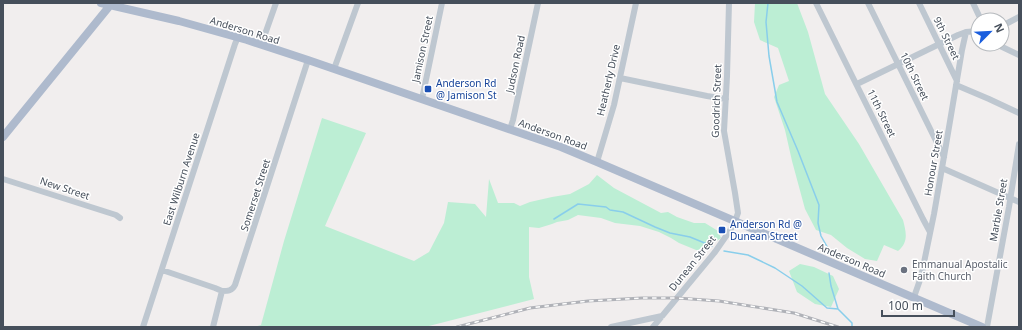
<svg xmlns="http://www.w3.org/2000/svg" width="1022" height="330" font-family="'Noto Sans',sans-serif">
<rect width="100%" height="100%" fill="#f1eeee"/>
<!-- green -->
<path fill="#bceed4" d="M 755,3 L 797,3 L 808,32 L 825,94 L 859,144 L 903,220 C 906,232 909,242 898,251 L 884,245 L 877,261 L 865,259 L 847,248 L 831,235 L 816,230 L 805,209 L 792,161 L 785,130 L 774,97 L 779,85 L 789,81 L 778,48 L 760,40 L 754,22 Z
M 322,118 L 366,133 L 325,226 L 414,261 L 429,252 L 444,223 L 448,202 L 475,204 L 486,217 L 489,179 L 498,203 L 514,203 L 520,206 L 530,202 L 552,197 L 570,194 L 589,184 L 597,175 L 614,188 L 661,213 L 668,212 L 677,217 L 694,223 L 705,223 L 718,231 L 721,238 L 701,252 L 679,243 L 671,238 L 659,232 L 640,226 L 615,223 L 601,218 L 578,215 L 568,220 L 557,222 L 552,224 L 539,228 L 529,227 L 529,277 L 534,299 L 425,327 L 254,327 L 261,325 L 284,241 Z
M 800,264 L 814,267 L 833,276 L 839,289 L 831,307 L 815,304 L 797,292 L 789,271 Z"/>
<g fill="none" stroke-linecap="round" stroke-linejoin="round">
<!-- stream -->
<path stroke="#89ceeb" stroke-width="1.5" d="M 768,3 L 766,22 L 769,56 L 777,102 L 798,151 L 819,205 L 818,223 L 821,236 L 829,250
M 554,219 L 578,204 L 606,207 L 610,210 L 623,212 L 655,227 L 670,233 L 690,237 L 712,246
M 724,251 L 748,255 L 775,268 L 802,286 L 827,308 L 838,309
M 829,273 L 831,286 L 838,309 L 852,323 L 852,327"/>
<!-- minor -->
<path stroke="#bec7d0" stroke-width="6" d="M 816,3 L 923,219 L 930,232
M 868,3 L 944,157
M 919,3 L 957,81
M 973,3 L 981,20
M 1002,26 L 1019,17
M 260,44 L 264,37 L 276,3
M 996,44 L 1019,55
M 334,69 L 358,3
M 620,78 L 707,96 L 726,99
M 857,84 L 958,35 L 966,32 L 978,31
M 956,85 L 989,99 L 1019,113
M 422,99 L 442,3
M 510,129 L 513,120 L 538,3
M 597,162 L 614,105 L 636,3
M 942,168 L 1019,202
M 3,179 L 94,208 L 116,215 L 120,218
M 162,270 L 215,288 L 222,291
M 222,291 C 228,291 232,291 235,285 L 308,60
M 914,297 L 921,277 L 934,214 L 946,145 L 962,50 L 966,32
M 143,327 L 235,44 L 238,37
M 213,327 L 222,291
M 611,327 L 662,316
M 653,327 L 715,252 L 731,229 L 735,221 L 738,213 L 735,193 L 724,131 L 727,76 L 729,3
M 987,327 L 1009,207 L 1019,144"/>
<!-- major -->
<path stroke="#aebacd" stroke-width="8" d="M 101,3 L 179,21 L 247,40 L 308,60 L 561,147 L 597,162 L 982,327
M 3,137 L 112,3"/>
<defs>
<path id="rail" d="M 457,327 L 530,308 L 588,301 L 642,298 L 677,298 L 719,301 L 794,313 L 838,327"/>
</defs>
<!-- rail casing -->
<use href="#rail" stroke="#b0b2b8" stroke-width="3"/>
<!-- rail -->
<use href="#rail" stroke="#fff" stroke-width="1.5" stroke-dasharray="4.5" stroke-linecap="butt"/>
</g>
<!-- markers -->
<g fill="#1a4fb4" stroke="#fff" stroke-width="1.5">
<rect x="424" y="85" width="8" height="8" rx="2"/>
<rect x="718" y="226" width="8" height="8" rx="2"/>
</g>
<circle fill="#6b7280" stroke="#fff" stroke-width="1.5" cx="904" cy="270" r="4"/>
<g text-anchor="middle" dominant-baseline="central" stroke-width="3" stroke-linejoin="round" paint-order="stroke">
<!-- street labels -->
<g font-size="10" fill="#464f5b" stroke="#fff">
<text transform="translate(245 30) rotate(17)">Anderson Road</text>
<text transform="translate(947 38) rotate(64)">9th Street</text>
<text transform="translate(422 49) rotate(-78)">Jamison Street</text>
<text transform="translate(515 64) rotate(-78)">Judson Road</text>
<text transform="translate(915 76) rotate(64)">10th Street</text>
<text transform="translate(608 80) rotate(-77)">Heatherly Drive</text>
<text transform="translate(716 101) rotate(-88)">Goodrich Street</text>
<text transform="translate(882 113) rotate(64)">11th Street</text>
<text transform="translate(553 134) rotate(20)">Anderson Road</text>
<text transform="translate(933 163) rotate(-80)">Honour Street</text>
<text transform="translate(181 179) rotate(-72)">East Wilburn Avenue</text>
<text transform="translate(65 188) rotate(18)">New Street</text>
<text transform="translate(255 195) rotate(-72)">Somerset Street</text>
<text transform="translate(998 210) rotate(-80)">Marble Street</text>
<text transform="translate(852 260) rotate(23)">Anderson Road</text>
<text transform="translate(692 263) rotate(-51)">Dunean Street</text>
</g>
<!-- transit labels -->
<g font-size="10" fill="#164399" stroke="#fff" text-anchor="start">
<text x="436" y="83">Anderson Rd<tspan x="436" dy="12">@ Jamison St</tspan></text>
<text x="730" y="224">Anderson Rd @<tspan x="730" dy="12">Dunean Street</tspan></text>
</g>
<!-- worship labels -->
<g font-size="10" fill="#5b616d" stroke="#fff" text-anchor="start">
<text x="912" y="264">Emmanual Apostalic<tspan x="912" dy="12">Faith Church</tspan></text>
</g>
</g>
<!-- border -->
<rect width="1022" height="330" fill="none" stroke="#464f5b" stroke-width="8"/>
<!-- north arrow -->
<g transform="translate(990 32) rotate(66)"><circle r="19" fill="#ffffff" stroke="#b5b9bd"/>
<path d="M0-3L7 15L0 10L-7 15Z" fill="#1a5ede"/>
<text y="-6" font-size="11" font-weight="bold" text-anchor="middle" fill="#464f5b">N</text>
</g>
<!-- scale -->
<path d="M882 310v6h72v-6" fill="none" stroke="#464f5b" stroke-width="2"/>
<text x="888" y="310" font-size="12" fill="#464f5b" stroke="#ffffff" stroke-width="3" paint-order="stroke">100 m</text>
</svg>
